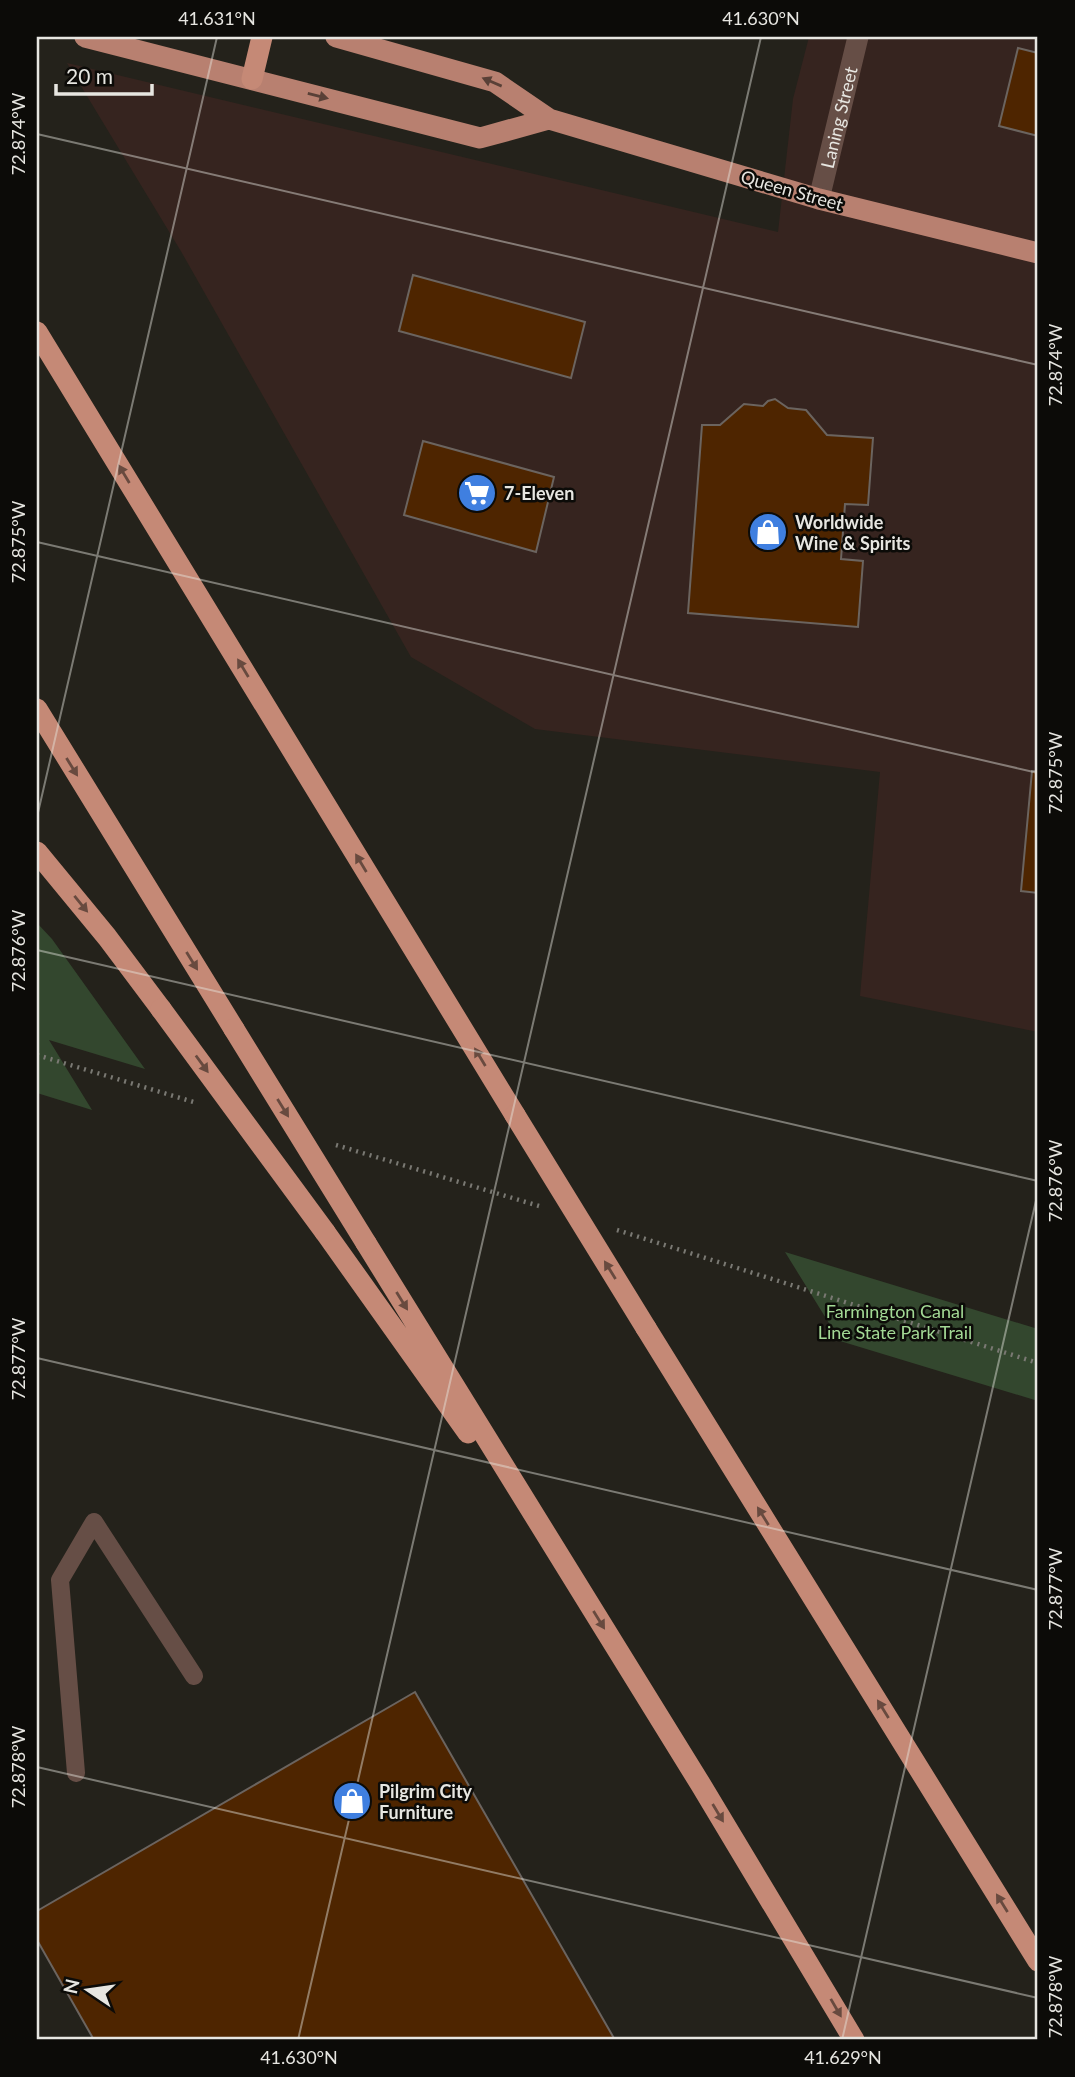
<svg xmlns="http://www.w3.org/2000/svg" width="1075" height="2077" font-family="Lato,sans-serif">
<rect width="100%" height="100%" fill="#24221b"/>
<!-- commercial -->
<path fill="#36241f" d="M 809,37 L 1038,37 L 1038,1032 L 860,996 L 880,772 L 535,729 L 411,657 L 182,253 L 67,63 L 778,232 L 793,99 Z"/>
<!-- green -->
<path fill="#33472e" d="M 37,923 L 52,939 L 145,1069 L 49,1040 L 92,1110 L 37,1093 Z
M 785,1252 L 1038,1329 L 1038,1401 L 840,1341 Z"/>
<!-- building -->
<path fill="#4e2500" stroke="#6b645f" stroke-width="2" d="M 1018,48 L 1038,53 L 1038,136 L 999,126 Z
M 413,275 L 585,322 L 571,378 L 399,331 Z
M 775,399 L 788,408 L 806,410 L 827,435 L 873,438 L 868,505 L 845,504 L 841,559 L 863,561 L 858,627 L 688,613 L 702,425 L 720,425 L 744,404 L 763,406 L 768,401 Z
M 423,441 L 554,477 L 536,552 L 404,515 Z
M 1032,771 L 1038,771 L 1038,893 L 1021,891 Z
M 415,1692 L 615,2040 L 94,2040 L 37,1940 L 37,1911 Z"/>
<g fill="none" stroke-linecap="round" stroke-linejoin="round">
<!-- path -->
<path stroke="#7a7973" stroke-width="4.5" stroke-dasharray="2 5" stroke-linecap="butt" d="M 37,1055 L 197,1103
M 336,1145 L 539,1206
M 617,1230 L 1038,1363"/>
<!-- service -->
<path stroke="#664e46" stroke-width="18" d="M 76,1773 L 60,1580 L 94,1522 L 194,1676"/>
<!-- tertiary -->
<path stroke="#664e46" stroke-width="21" id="s1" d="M 819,199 L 858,37"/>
<!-- trunk -->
<path stroke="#b88070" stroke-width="21" d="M 85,37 L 480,138 L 549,119
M 336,37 L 495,82 L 549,119 L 819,199 L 1038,253"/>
<!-- motorway -->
<path stroke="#c58976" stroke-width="21" d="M 252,79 L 262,37
M 37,332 L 515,1115
M 37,709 L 234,1029
M 37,852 L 107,937 L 161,1009
M 325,1232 L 468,1433
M 366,1243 L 701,1785 L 854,2040
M 646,1328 L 1038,1961"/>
<!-- motorway-bridge -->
<path stroke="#c58976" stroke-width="21" d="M 161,1009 L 325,1232
M 234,1029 L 366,1243
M 515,1115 L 646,1328"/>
</g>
<!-- one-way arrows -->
<defs><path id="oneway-solid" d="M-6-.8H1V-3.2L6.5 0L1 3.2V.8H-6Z" transform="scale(1.75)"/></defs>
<g fill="#594037">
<use href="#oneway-solid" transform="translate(492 82) rotate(-157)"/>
<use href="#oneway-solid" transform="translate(318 96) rotate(14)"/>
</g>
<g fill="#684a3f">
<use href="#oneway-solid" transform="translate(124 474) rotate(-121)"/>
<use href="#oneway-solid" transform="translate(243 668) rotate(-121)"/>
<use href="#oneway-solid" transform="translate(72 767) rotate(58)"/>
<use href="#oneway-solid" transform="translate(361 863) rotate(-121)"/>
<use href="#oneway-solid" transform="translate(81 904) rotate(51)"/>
<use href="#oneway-solid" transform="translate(192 961) rotate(58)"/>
<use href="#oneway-solid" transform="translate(480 1057) rotate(-121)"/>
<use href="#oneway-solid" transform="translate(202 1064) rotate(54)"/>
<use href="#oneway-solid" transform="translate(283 1108) rotate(58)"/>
<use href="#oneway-solid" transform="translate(610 1270) rotate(-122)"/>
<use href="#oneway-solid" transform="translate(402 1301) rotate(58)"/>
<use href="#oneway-solid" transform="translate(763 1516) rotate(-122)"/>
<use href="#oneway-solid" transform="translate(599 1620) rotate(58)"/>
<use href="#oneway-solid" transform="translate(883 1709) rotate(-122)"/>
<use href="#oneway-solid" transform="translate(718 1813) rotate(59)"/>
<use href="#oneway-solid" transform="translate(1002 1903) rotate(-122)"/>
<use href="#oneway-solid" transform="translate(836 2008) rotate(60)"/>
</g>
<!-- ticks -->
<path fill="none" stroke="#e7e6e1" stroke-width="2" stroke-opacity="0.45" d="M 37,134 L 1038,365M 37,542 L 1038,773M 37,817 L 217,37M 37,950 L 1038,1181M 37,1358 L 1038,1590M 37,1767 L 1038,1998M 298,2040 L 761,37M 842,2040 L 1038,1192"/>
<!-- icons -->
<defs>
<symbol id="supermarket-disc" viewBox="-11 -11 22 22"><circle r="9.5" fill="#3f7fe0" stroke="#0c0b08"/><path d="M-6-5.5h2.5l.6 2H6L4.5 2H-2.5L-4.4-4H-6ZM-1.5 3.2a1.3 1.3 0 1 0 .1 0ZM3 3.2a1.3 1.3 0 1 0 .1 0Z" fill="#fff"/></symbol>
<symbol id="shop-disc" viewBox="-11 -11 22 22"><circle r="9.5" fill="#3f7fe0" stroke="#0c0b08"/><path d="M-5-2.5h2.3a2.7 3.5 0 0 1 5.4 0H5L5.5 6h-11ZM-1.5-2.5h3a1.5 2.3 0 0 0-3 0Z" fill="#fff"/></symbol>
</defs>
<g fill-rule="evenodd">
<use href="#supermarket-disc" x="455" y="471" width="44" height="44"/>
<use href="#shop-disc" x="746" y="510" width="44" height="44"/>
<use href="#shop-disc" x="330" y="1779" width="44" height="44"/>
</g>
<g text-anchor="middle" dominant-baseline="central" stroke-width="5" stroke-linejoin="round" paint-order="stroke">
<!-- street labels -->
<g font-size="18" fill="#e7e6e1" stroke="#0c0b08">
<text stroke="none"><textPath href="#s1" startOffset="84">Laning Street</textPath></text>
<text transform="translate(792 190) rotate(16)">Queen Street</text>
</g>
<!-- poi labels -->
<g font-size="18" font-weight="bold" fill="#e7e6e1" stroke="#0c0b08" text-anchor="start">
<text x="504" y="493">7-Eleven</text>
<text x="795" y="522">Worldwide<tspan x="795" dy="21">Wine &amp; Spirits</tspan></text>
<text x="379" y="1791">Pilgrim City<tspan x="379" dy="21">Furniture</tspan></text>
</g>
<!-- park labels -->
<g font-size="18" fill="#a3d995" stroke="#0c0b08">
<text x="895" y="1311">Farmington Canal<tspan x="895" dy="21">Line State Park Trail</tspan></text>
</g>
</g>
<!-- border -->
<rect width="1075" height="2077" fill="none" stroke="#0c0b08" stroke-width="77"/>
<!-- north arrow -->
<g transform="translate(88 1990) rotate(283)" stroke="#0c0b08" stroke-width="5" paint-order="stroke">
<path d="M0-5L12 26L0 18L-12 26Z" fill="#e7e6e1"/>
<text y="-10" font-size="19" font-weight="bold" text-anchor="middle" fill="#e7e6e1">N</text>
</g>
<!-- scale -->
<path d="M56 84v10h96v-10" fill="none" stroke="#e7e6e1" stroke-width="3.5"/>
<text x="66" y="84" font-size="21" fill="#e7e6e1" stroke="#0c0b08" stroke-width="5" paint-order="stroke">20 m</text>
<rect x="38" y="38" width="998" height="2000" fill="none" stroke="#e7e6e1" stroke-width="2.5"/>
<g font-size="18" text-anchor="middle" fill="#e7e6e1">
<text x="217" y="25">41.631°N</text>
<text x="761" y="25">41.630°N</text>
<text transform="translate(19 134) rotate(-90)" y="6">72.874°W</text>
<text transform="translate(1056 365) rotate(-90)" y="6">72.874°W</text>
<text transform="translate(19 542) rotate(-90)" y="6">72.875°W</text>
<text transform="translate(1056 773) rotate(-90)" y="6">72.875°W</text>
<text transform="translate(19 951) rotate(-90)" y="6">72.876°W</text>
<text transform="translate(1056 1181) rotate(-90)" y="6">72.876°W</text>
<text transform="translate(19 1359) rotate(-90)" y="6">72.877°W</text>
<text transform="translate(1056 1589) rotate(-90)" y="6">72.877°W</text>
<text transform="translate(19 1767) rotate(-90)" y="6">72.878°W</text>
<text transform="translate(1056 1997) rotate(-90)" y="6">72.878°W</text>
<text x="299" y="2064">41.630°N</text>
<text x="843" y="2064">41.629°N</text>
</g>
</svg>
